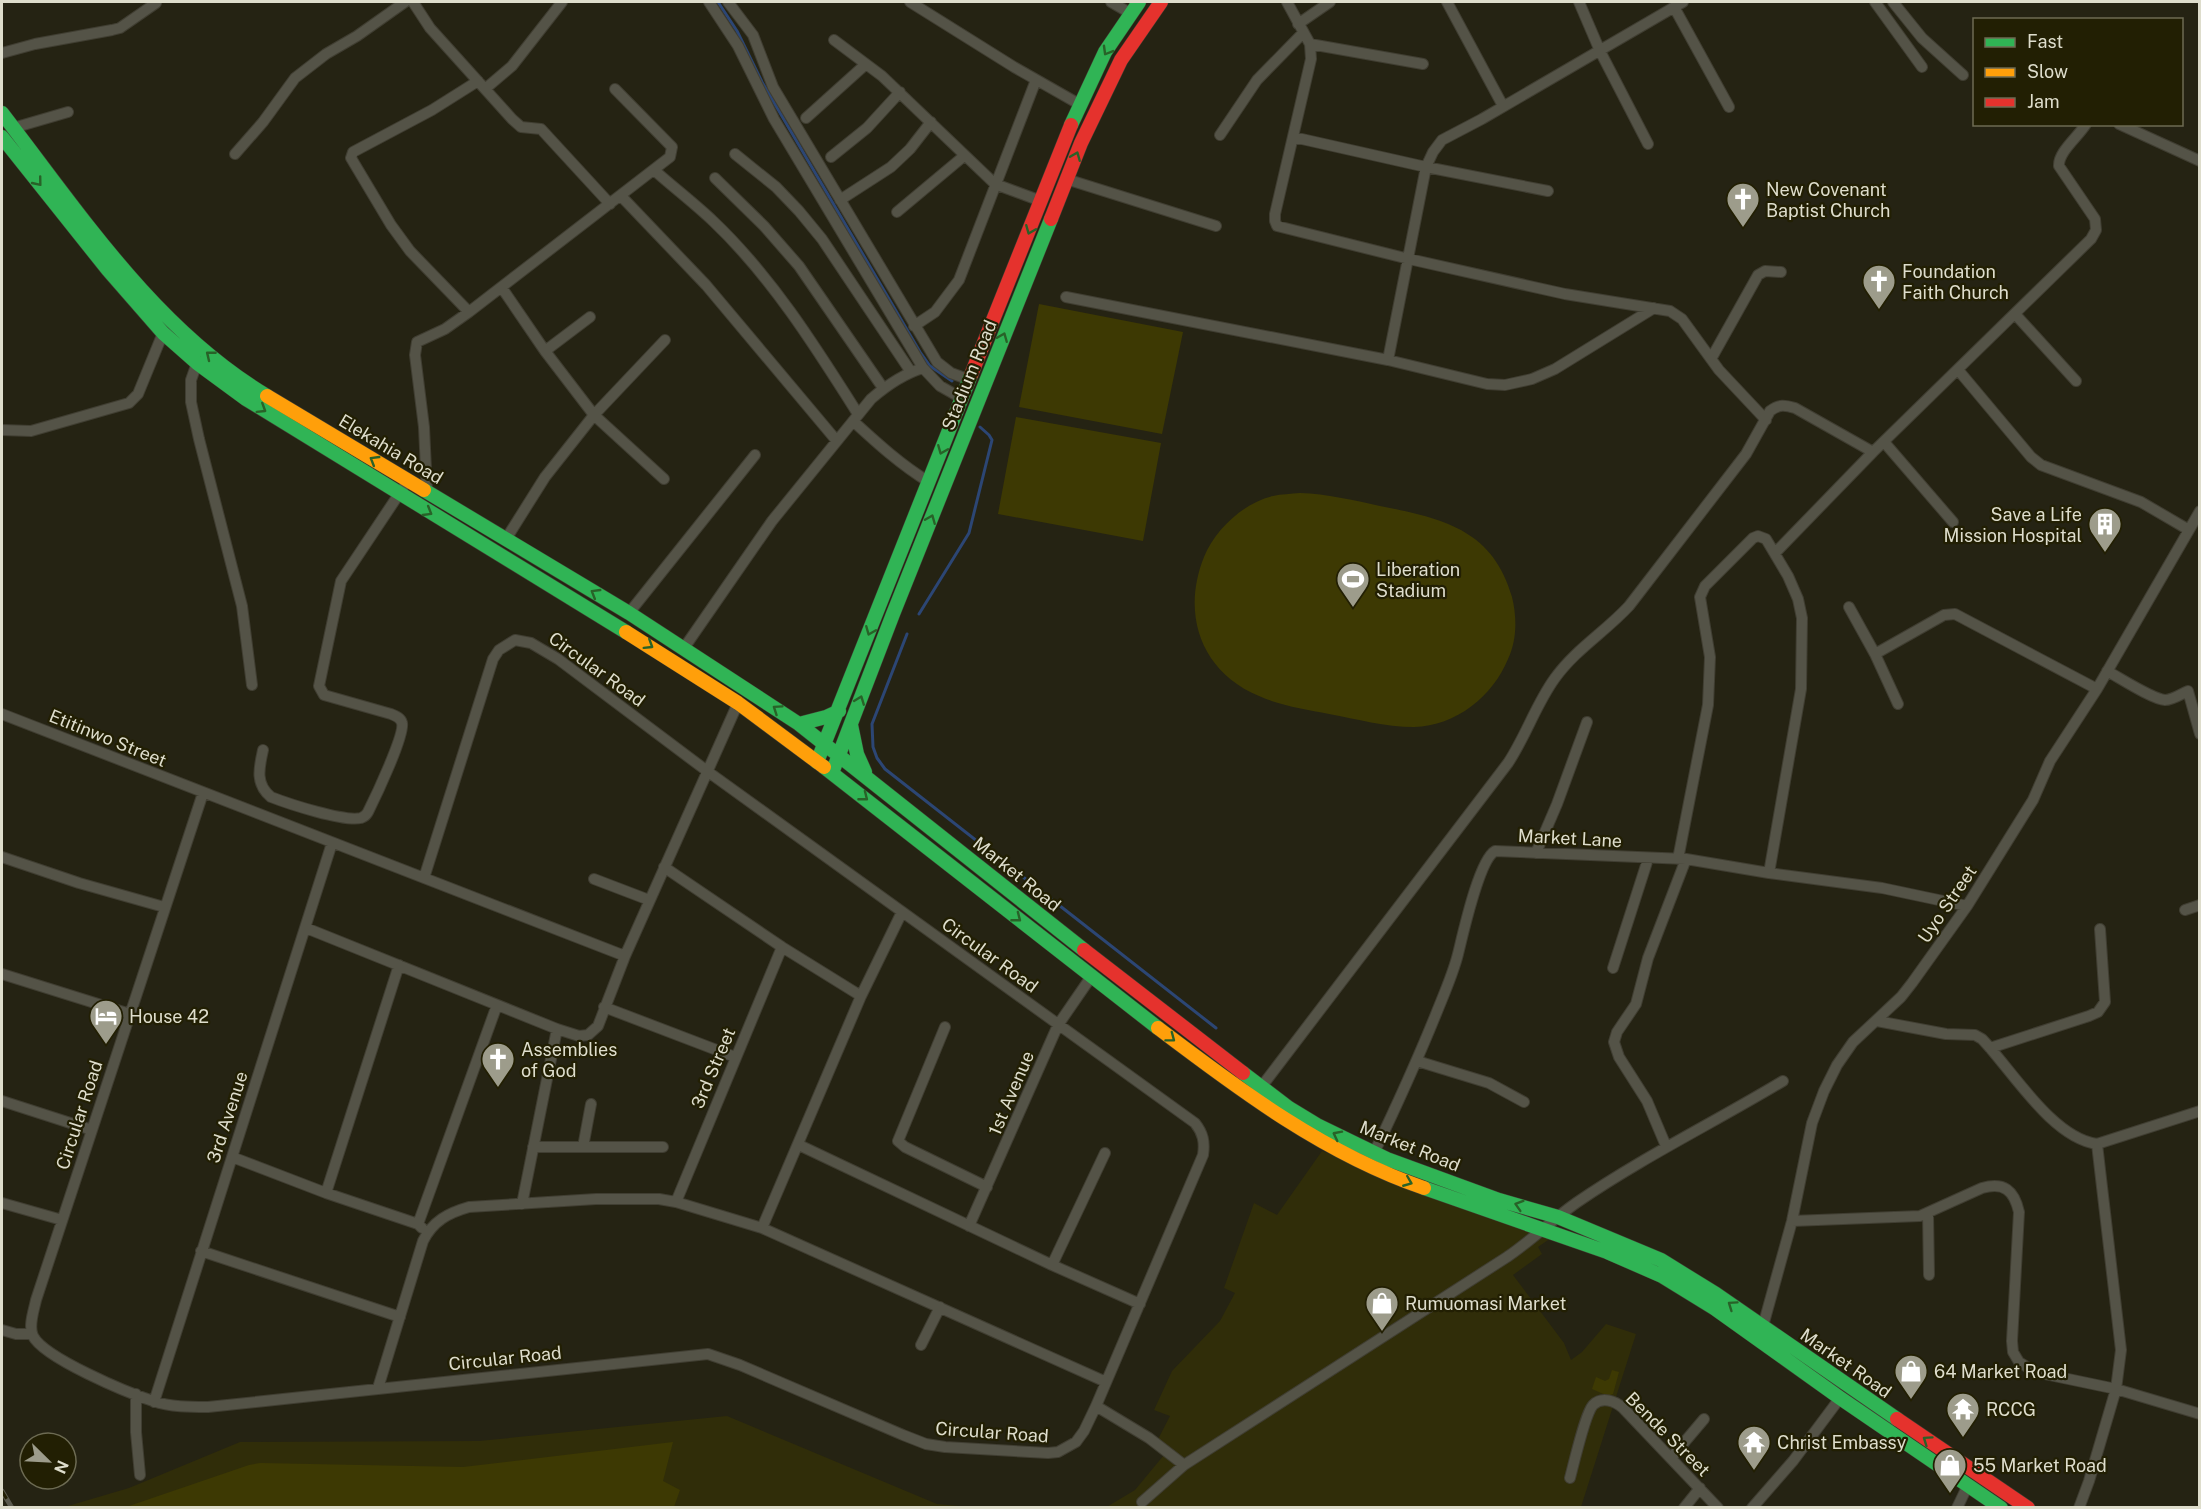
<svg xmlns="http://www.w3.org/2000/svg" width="2201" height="1509" font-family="'Public Sans',sans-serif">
<rect width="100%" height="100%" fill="#252313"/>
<!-- built -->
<path fill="#302d09" d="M 1322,1151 L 1551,1238 L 1538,1247 L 1542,1254 L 1513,1275 L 1564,1343 L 1571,1360 L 1582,1352 L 1606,1324 L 1636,1334 L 1581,1507 L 1105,1508 L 1135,1490 L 1164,1455 L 1154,1447 L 1170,1416 L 1154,1410 L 1172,1371 L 1220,1321 L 1235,1293 L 1224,1288 L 1254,1203 L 1277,1215 Z
M 727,1416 L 937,1504 L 970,1507 L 61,1508 L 129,1488 L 240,1442 L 479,1441 Z"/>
<!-- green -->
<path fill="#3d3903" d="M 1039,304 L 1183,332 L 1162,434 L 1019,407 Z
M 1016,417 L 1161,443 L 1143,541 L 998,514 Z
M 1300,493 C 1327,494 1353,500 1380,506 C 1441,518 1493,529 1512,597 C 1517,617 1517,640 1508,659 C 1493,696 1456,726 1414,727 C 1385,727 1357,719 1329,714 C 1306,709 1281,706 1259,696 C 1201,672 1181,614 1204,557 C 1215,530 1243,503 1273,496 C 1281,494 1291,494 1300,493 Z
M 1612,1370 L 1619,1372 L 1613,1394 L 1608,1396 L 1592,1389 L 1596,1377 L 1605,1381 L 1609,1379 Z
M 673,1442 L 663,1481 L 680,1490 L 674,1507 L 126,1507 L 249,1465 L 260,1463 L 463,1467 Z"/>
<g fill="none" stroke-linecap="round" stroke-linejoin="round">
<!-- stream -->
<path stroke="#2c4674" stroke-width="3" d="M 718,2 L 737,31 L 762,82 L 920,352 L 930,366 L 952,381
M 919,614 L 969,533 L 992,440 L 989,435 L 980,427
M 907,634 L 872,724 L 873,747 L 877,758 L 885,769 L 1216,1028"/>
<defs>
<path id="street" d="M 413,2 L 430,28 L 512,119 L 521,127 L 541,129 L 610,204
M 709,2 L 738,46 L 774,119 L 923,368 L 940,386 L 963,399
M 728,2 L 753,35 L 773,87 L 937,362 L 951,373 L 970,380
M 910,2 L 1014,67 L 1079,104
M 1111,2 L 1130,13
M 1287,2 L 1310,44 L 1311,59 L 1275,214 L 1275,221 L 1277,226 L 1409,259 L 1565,294 L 1670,311 L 1682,319 L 1719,370 L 1766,420
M 1447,2 L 1503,106
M 1579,2 L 1600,51 L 1648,144
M 1875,2 L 1922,67
M 1893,2 L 1922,38 L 1963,75
M 1674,7 L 1729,107
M 1298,24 L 1330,2
M 834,40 L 882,76 L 995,184 L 1041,201
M 1310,44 L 1423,64
M 2,53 L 35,44 L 112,30 L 120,28 L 156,3
M 485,89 L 512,66 L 562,2
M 806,118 L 866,64
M 2119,124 L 2200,161
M 13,128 L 68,112
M 1220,135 L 1257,80 L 1303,33
M 1293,137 L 1426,167 L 1548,191
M 235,154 L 263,122 L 295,78 L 326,54 L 357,36 L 405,2
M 735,154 L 776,187 L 799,211 L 822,239 L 911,372
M 831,157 L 867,128 L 900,92
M 654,170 C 673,187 694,203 713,221 C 771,276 815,346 858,414
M 715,178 L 764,226 L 799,266 L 883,388
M 1066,179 L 1216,226
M 621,196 L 706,285 L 836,440
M 840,200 L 891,167 L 910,149 L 931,122
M 897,212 L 964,156
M 502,288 L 545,351 L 594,415 L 664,479
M 1066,297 L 1388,360 L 1487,384 L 1505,385 L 1532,379 L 1555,369 L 1654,308
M 469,312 L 410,251 L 391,225 L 351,158 L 353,152 L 432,110 L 478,81
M 2015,314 L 2076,381
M 914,326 L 935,312 L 959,280 L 1036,80
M 545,351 L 590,317
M 1711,359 L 1758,275 L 1765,271 L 1781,272
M 1388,360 L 1426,167 L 1433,152 L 1442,140 L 1482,119 L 1683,2
M 197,363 L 191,380 L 191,402 L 199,439 L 242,606 L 252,685
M 1959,371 L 2031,457 L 2041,465 L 2141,502 L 2189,530
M 853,421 C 877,443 901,465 929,482
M 2,430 L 31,431 L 129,403 L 138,394 L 163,333
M 1884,442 L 1953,522
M 427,491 L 424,427 L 415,355 L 417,342 L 445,329 L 469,312 L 670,157 L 672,147 L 615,89
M 506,539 L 545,477 L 594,415 L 665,340
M 1775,553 L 1873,452 L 2091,239 L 2096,230 L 2095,219 L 2059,166 C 2058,152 2078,137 2086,124
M 1849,607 L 1875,654 L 1898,704
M 629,613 L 755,455
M 684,648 L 772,521 L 871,399 C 886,386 903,374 923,368
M 1875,654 L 1944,615 L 1955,614 L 2097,689
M 2107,671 C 2120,678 2152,699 2165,700 C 2173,700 2181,694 2188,691 L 2200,734
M 2,714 L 625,956
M 263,750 C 259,768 255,784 271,797 C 289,804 344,822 361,818 C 366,816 366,815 368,812 C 375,798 405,735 402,723 C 401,718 396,716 391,714 L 324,695 L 319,686 L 341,581 L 403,488
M 203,793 L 36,1300 C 34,1310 28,1326 33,1336 C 44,1358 128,1393 153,1401 C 171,1407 189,1407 208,1407 L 708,1354 L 740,1365 L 903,1435 L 926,1444 L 945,1447 L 1048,1453 L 1058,1452 L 1076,1442 L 1084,1431 L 1096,1406 L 1203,1155 C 1205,1142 1203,1133 1195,1123 L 707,771 L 558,659 L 531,643 L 515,640 L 499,650 L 493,659 L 424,878
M 1536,853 L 1557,804 L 1587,722
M 2,857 L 79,883 L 164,907
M 1678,859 L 1708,705 L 1710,657 L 1700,597 L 1705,586 L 1753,538 L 1758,536 L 1766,539 L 1788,576 L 1798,599 L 1802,618 L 1801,689 L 1769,873
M 664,867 L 782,947 L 861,996
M 594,879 L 649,900
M 2185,910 L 2200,905
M 306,928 L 557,1029 L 579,1036 L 588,1035 L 598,1026 L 625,956 L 738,703
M 1613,968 L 1648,859
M 2,974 L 130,1014
M 604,1007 L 735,1057
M 1877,1021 L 1946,1034 L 1975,1035 L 1982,1039 C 2012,1070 2052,1138 2097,1144 L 2200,1111
M 945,1027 L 898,1141 L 905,1147 L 987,1187
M 1990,1048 L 2089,1016 L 2098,1012 L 2105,1002 L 2100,929
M 1417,1061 L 1489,1083 L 1524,1102
M 1257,1088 L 1262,1086 L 1508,763 C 1526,736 1536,704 1555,678 C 1576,649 1605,632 1629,606 L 1746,454 L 1770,411 C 1779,404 1785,405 1795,408 L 1873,452
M 2,1101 L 92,1130
M 799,1145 L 1052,1265 L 1140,1304
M 1666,1146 L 1647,1101 L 1619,1057 L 1614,1042 L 1617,1032 L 1636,1004 L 1648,958 L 1686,859
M 533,1147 L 663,1147
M 583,1147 L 591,1104
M 1374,1153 C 1396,1107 1417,1061 1436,1014 C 1444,994 1453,974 1458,954 C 1463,934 1479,860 1495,851 L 1686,859 L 1769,873 L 1882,888 L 1967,906
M 232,1157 L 326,1193 L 418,1224 L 422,1228
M 326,1193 L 399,965
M 676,1202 L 782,947
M 2,1203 L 62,1220
M 522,1204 L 557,1029
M 1928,1213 L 1929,1275
M 1792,1221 L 1920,1216 L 1982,1188 C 2004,1182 2014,1190 2019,1212 L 2012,1341 L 2013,1352 L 2019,1362 L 2035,1372 L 2116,1389 L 2200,1414
M 418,1224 L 497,1005
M 969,1226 L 1058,1025 L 1091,977
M 762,1228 L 861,996 L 902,912
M 201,1251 L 400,1317
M 1052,1265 L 1105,1153
M 1763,1326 L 1792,1221 L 1812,1123 L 1824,1091 L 1837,1065 L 1853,1042 L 1901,997 L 1912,983 L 1967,906 L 2033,800 L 2050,761 L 2097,689 L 2200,511
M 2,1330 L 16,1334 L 32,1334
M 921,1345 L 940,1307
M 378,1388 L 423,1241 C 433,1221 448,1213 469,1207 L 596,1199 L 659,1199 L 676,1202 L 762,1228 L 1106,1382
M 136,1394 L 136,1432 L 140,1475
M 154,1402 L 332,843
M 1096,1406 L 1149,1438 L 1184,1465
M 1671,1458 L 1704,1419
M 1570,1478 C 1574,1463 1585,1414 1593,1405 C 1602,1396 1615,1401 1623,1408 L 1718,1508
M 1142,1502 L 1184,1465 L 1507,1257 C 1532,1240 1552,1220 1576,1203 C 1643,1157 1715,1122 1783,1081
M 1684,1508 L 1700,1488
M 1752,1508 L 1793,1461 L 1840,1398
M 1957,1508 L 1968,1485
M 2079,1508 L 2089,1481 L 2116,1389 L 2121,1350 L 2097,1144"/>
<path id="fast" d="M 2,113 C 80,214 155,329 267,396
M 1071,125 L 1105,52 L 1139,2
M 2,137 L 108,270 L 163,333 L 197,363 L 246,399 L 626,632
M 424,490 L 629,613 L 799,724 L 1084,950
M 799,724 L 826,717 L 839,711
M 851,725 L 857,754 L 865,772
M 817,762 L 971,375
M 824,767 L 1158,1028
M 832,773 L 893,614 L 1051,219
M 1243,1073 L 1289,1108 L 1317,1125 L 1387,1159 L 1499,1200 L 1558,1217 L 1661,1260 L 1716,1294 L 1897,1419
M 1424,1188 L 1607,1252 L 1662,1276 L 1714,1308 L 1840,1398 L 2001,1508"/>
<path id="slow" d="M 267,396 L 424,490
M 626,632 L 738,703 L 824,767
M 1158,1028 C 1241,1091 1325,1154 1424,1188"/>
<path id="jam" d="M 1051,219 L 1081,143 L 1121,60 L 1161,2
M 971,375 L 1071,125
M 1084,950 L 1243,1073
M 1897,1419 L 2028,1508"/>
</defs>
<!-- street casing -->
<use href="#street" stroke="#403e32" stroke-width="12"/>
<!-- fast casing -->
<use href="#fast" stroke="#403e32" stroke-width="15"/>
<!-- slow casing -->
<use href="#slow" stroke="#403e32" stroke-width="15"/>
<!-- jam casing -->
<use href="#jam" stroke="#403e32" stroke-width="15"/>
<!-- street -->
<use href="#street" stroke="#545347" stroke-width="10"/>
<!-- fast -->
<use href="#fast" stroke="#30b455" stroke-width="14"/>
<!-- slow -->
<use href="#slow" stroke="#ff9f0a" stroke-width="14"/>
<!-- jam -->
<use href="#jam" stroke="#e5322d" stroke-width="14"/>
<defs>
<path id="rail" d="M 2,1491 L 12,1508"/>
</defs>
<!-- rail casing -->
<use href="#rail" stroke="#5b5a4e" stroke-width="5"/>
<!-- rail -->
<use href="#rail" stroke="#221f03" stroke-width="3" stroke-dasharray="9" stroke-linecap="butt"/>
</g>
<!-- one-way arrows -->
<defs><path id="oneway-chevron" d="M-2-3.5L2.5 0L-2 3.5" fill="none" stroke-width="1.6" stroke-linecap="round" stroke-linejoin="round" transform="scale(1.5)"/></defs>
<g stroke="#286228">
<use href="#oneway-chevron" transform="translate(1107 51) rotate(120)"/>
<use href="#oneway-chevron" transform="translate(1076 156) rotate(-68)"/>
<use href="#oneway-chevron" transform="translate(38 182) rotate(51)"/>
<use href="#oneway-chevron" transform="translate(1030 230) rotate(112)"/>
<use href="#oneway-chevron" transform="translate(1003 337) rotate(-68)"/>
<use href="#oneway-chevron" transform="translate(210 355) rotate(-141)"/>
<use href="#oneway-chevron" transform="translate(262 409) rotate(32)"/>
<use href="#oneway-chevron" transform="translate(942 450) rotate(112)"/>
<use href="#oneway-chevron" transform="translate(374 460) rotate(-149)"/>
<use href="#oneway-chevron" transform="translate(428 512) rotate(31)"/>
<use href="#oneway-chevron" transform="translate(931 519) rotate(-68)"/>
<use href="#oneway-chevron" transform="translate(595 593) rotate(-149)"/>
<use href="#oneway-chevron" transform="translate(870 631) rotate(112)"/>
<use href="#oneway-chevron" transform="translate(649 645) rotate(32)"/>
<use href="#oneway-chevron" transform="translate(860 700) rotate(-69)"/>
<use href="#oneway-chevron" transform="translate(777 709) rotate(-146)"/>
<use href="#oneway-chevron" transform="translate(864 797) rotate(38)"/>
<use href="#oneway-chevron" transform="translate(1017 918) rotate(38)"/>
<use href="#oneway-chevron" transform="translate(1171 1038) rotate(37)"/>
<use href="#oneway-chevron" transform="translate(1337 1135) rotate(-153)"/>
<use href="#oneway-chevron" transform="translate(1408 1182) rotate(22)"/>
<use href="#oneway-chevron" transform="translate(1519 1205) rotate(-163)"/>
<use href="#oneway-chevron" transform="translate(1732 1305) rotate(-145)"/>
<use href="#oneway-chevron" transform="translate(1927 1440) rotate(-145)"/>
</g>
<!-- icons -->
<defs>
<symbol id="church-pin" viewBox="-11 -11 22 30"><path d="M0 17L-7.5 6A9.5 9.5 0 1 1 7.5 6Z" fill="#9d9c8b" stroke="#221f03"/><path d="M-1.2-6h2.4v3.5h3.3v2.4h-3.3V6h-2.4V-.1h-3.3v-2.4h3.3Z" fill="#fff"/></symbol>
<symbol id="building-pin" viewBox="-11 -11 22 30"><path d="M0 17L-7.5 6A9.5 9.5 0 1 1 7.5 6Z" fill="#9d9c8b" stroke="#221f03"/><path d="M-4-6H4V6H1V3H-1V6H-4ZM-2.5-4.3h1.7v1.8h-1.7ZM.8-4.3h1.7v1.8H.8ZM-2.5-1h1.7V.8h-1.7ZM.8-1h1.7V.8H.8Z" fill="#fff"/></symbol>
<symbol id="stadium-pin" viewBox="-11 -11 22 30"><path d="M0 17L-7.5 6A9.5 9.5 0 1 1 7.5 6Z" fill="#9d9c8b" stroke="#221f03"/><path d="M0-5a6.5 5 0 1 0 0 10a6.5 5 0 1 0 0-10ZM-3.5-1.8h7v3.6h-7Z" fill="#fff"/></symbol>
<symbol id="hotel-pin" viewBox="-11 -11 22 30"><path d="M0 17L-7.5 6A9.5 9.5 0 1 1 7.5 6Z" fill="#9d9c8b" stroke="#221f03"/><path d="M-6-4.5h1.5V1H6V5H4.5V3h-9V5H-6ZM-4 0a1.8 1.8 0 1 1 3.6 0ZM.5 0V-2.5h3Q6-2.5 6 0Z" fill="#fff"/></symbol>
<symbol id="shop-pin" viewBox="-11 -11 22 30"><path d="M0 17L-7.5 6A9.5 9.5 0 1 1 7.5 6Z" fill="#9d9c8b" stroke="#221f03"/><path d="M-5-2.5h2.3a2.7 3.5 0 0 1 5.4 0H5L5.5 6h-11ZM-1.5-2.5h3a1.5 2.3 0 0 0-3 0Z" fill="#fff"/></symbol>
<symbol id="temple-pin" viewBox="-11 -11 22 30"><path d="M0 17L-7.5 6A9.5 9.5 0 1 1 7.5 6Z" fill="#9d9c8b" stroke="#221f03"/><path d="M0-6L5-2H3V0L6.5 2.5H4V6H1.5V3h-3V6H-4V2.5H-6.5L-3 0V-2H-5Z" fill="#fff"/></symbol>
</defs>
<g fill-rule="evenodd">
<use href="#church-pin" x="1724" y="180" width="38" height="52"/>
<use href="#church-pin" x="1860" y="262" width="38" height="52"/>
<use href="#building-pin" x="2086" y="505" width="38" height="52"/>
<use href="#stadium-pin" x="1334" y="560" width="38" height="52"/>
<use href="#hotel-pin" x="87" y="997" width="38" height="52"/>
<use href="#church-pin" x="479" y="1040" width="38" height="52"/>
<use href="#shop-pin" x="1363" y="1284" width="38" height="52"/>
<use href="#shop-pin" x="1892" y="1352" width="38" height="52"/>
<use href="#temple-pin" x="1944" y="1390" width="38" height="52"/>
<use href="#temple-pin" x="1735" y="1423" width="38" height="52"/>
<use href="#shop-pin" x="1931" y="1446" width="38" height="52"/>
</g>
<g text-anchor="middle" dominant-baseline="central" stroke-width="4.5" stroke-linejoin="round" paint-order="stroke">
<!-- poi labels -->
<g font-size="18" fill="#deddcc" stroke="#221f03" text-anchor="start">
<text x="1766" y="189">New Covenant<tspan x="1766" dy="21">Baptist Church</tspan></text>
<text x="1902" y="271">Foundation<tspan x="1902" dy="21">Faith Church</tspan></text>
<text x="2082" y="514" text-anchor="end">Save a Life<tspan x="2082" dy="21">Mission Hospital</tspan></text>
<text x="1376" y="569">Liberation<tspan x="1376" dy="21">Stadium</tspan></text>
<text x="129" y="1016">House 42</text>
<text x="521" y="1049">Assemblies<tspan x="521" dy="21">of God</tspan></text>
<text x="1405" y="1303">Rumuomasi Market</text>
<text x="1934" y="1371">64 Market Road</text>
<text x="1986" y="1409">RCCG</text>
<text x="1777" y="1442">Christ Embassy</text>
<text x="1973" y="1465">55 Market Road</text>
</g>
<!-- street labels -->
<g font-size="18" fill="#deddcc" stroke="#221f03">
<text transform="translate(969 375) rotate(-68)">Stadium Road</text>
<text transform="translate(391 449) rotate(31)">Elekahia Road</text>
<text transform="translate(597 669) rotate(36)">Circular Road</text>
<text transform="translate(108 738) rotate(22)">Etitinwo Street</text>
<text transform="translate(1570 838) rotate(3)">Market Lane</text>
<text transform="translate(1017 874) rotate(39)">Market Road</text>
<text transform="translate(1947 904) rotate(-56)">Uyo Street</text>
<text transform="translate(990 955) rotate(36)">Circular Road</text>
<text transform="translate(713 1068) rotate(-67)">3rd Street</text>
<text transform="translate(1011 1093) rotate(-67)">1st Avenue</text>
<text transform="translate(79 1115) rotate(-72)">Circular Road</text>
<text transform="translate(227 1117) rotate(-72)">3rd Avenue</text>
<text transform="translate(1410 1146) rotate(22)">Market Road</text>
<text transform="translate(505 1358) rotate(-6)">Circular Road</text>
<text transform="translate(1846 1363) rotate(35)">Market Road</text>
<text transform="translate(992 1432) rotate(4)">Circular Road</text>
<text transform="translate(1668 1434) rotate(45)">Bende Street</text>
</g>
</g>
<!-- border -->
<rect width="2201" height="1509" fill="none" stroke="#deddcc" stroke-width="6"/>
<!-- legend -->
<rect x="1973" y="18" width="210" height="108" fill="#221f03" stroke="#6d6b53" stroke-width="1.5"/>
<rect x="1985" y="38" width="30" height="9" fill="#30b455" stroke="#6d6b53" stroke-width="1.5"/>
<text x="2027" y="48" font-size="18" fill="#deddcc">Fast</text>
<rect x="1985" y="68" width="30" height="9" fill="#ff9f0a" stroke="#6d6b53" stroke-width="1.5"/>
<text x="2027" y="78" font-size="18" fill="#deddcc">Slow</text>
<rect x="1985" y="98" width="30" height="9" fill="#e5322d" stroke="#6d6b53" stroke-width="1.5"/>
<text x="2027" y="108" font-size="18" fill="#deddcc">Jam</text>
<!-- north arrow -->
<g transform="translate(48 1461) rotate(114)"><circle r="28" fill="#221f03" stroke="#6d6b53" stroke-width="1.5"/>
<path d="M0-4.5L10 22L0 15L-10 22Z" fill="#9d9c8b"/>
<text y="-9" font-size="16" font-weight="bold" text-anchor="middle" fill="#deddcc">N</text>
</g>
</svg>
